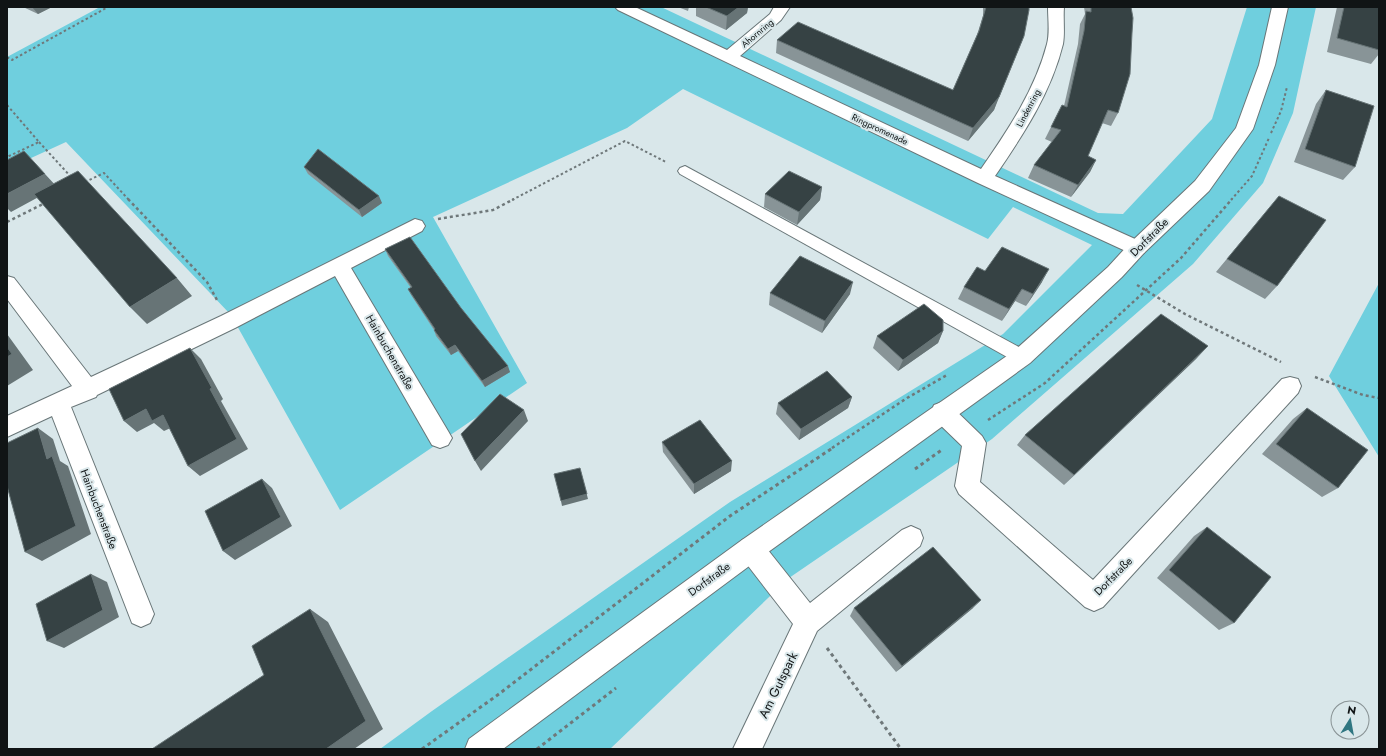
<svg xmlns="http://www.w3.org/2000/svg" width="1386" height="756" font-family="Jost,sans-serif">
<rect width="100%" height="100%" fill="#d9e7ea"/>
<!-- green -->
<path fill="#6fcfde" d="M 100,7 L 661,7 L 1098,213 L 1123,214 L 1212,119 L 1247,7 L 1316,7 L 1293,113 L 1263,183 L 1193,264 L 992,439 L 789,578 L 610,749 L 380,749 L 432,711 L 730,502 L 1003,334 L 1092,245 L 1013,207 L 988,239 L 683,89 L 627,128 L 433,217 L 527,383 L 340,510 L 231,315 L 66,142 L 7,169 L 7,57 Z
M 1379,283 L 1379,457 L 1329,376 Z"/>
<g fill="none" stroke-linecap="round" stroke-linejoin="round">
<defs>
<path id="service" d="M 685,166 L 1028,352 L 1030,357 L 1028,362 L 1022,363 L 1016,362 L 680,174 L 678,171 L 680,168 Z"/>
<path id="minor" d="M 615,7 L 635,7 L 727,50 L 770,14 L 774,7 L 790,7 L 781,20 L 740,56 L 981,169 C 1008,130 1035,90 1047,44 C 1050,33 1048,19 1048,7 L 1064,7 C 1063,19 1065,33 1063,44 C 1051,93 1023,135 995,176 L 1144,243 L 1147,248 L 1144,253 L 1137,255 L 1130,253 L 978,183 L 618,10 Z
M 415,219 L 422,221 L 425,226 L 422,231 L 351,268 L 448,431 L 452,438 L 448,445 L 440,448 L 432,445 L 335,276 L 235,328 L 97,395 L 96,397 L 71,407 L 154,614 L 150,623 L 141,627 L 132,623 L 52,416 L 7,437 L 7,416 L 72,386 L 7,299 L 7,276 L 14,278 L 91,377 L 221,316 Z
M 1290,377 L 1298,379 L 1301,386 L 1298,393 L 1103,607 L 1094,611 L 1085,607 L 959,494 L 955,486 L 962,446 L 934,419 L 931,412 L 934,405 L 942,402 L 950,405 L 982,436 L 986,443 L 980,482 L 1093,580 L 1282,379 Z
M 911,526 L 920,530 L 923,538 L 920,546 L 817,631 L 762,749 L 733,749 L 793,624 L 742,558 L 738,549 L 742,540 L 751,537 L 760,540 L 810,603 L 902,530 Z"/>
<path id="secondary" d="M 1272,7 L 1288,7 L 1275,65 L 1253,129 L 1209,191 L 1144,253 L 1122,277 L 1030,363 L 760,558 L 503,749 L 465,749 L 469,739 L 742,540 L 1014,351 L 1108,267 L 1130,243 L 1195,181 L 1236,128 L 1259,65 Z"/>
</defs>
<!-- service casing -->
<use href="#service" stroke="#697678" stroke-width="2"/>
<!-- minor casing -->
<use href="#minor" stroke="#697678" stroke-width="2"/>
<!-- secondary casing -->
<use href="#secondary" stroke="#697678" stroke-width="2"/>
<!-- path-far2 -->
<path stroke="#6f787a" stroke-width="2" stroke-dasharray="2.5 2.5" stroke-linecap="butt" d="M 7,57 L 12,60 L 108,7
M 7,105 L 39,142 L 7,157
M 1271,133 L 1281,111 L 1287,87
M 39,142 L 72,178
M 85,182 L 104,173 L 129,200
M 512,200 L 625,141 L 666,162
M 1231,200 L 1252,176 L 1269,138"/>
<!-- path-far1 -->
<path stroke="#6f787a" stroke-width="2.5" stroke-dasharray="3 3" stroke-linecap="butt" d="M 128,199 L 207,282 L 217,300
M 438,219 L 493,210 L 514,199
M 7,222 L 45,203
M 1137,285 L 1185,314 L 1281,362
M 1315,377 L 1363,395 L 1379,398
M 988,420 L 1045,383 L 1181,258 L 1232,199
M 832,448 L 907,398 L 947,375"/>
<!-- path -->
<path stroke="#6f787a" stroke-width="3" stroke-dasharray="3.5 3.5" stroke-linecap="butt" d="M 915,469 L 943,449
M 827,648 L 901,749
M 422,749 L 499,694 L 730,516 L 834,447
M 537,749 L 616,688"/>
<!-- service -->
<use href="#service" fill="#fff" fill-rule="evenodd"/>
<!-- minor -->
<use href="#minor" fill="#fff" fill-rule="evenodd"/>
<!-- secondary -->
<use href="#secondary" fill="#fff" fill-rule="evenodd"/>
</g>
<!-- wall -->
<path fill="#889497" d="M 23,7 L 52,7 L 38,14 Z
M 678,7 L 689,7 L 688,11 Z
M 696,7 L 748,7 L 747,13 L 726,30 L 696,16 Z
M 983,7 L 1029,7 L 994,110 L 968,141 L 776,53 L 777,40 L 953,90 L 977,35 L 983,16 Z
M 1084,7 L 1131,7 L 1118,113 L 1111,126 L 1102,123 L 1088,156 L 1096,160 L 1090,172 L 1071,197 L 1028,178 L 1034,165 L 1052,142 L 1045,139 L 1062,105 L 1064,106 L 1078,44 L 1080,24 L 1085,14 Z
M 1337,7 L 1379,7 L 1379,54 L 1371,64 L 1327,52 Z
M 1326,90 L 1355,167 L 1343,180 L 1294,162 L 1316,104 Z
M 304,167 L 382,203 L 362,217 L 308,174 Z
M 822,187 L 820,200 L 797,225 L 764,207 L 765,194 Z
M 1279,196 L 1277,286 L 1265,299 L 1216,272 Z
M 385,249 L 461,308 L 510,372 L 485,387 L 458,351 L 451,355 L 436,336 L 434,330 L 411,295 L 408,289 L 411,288 L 388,256 Z
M 985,271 L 1042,282 L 1026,306 L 1015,301 L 1002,321 L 958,299 L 964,287 Z
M 770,293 L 850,294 L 822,333 L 769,305 Z
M 943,331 L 938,343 L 898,371 L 873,348 L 877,336 Z
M 1197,358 L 1064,485 L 1017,445 L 1025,435 Z
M 852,397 L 848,408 L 799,440 L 776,414 L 778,403 Z
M 1307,408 L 1338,488 L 1322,497 L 1262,454 L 1293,419 Z
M 662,442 L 731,471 L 694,494 L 663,452 Z
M 1207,527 L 1234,623 L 1219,630 L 1157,578 L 1194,536 Z
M 854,608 L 973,608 L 896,672 L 850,616 Z"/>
<!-- shaded-wall -->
<path fill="#677476" d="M 32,7 L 52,7 L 38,14 Z
M 739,7 L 748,7 L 747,13 L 726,30 L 727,16 Z
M 1024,36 L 994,110 L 968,141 L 973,128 Z
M 1096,160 L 1090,172 L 1071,197 L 1078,185 Z
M 45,174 L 57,187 L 11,212 L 7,208 L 7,194 Z
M 822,187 L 820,200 L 797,225 L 799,212 Z
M 379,196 L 382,203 L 362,217 L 359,210 Z
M 1049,269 L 1042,282 L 1026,306 L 1033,294 Z
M 177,278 L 192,296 L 147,324 L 130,307 Z
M 853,282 L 850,294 L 822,333 L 825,321 Z
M 1022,289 L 1015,301 L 1002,321 L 1009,309 Z
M 943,331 L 938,343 L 898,371 L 903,360 Z
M 7,334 L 33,370 L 7,386 Z
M 455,345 L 458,351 L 451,355 L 448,349 Z
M 1208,346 L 1197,358 L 1064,485 L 1074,475 Z
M 190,348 L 201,359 L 223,399 L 221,401 L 248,449 L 200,476 L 188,466 Z
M 508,366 L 510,372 L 485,387 L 482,381 Z
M 852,397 L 848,408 L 799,440 L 801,429 Z
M 146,409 L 163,415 L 175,426 L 164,431 L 154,423 L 137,432 L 124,421 Z
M 524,410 L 528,421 L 481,471 L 475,461 Z
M 38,428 L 53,439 L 60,461 L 68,466 L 91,534 L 42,561 L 25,552 L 47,459 Z
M 732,461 L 731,471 L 694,494 L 694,484 Z
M 580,468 L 588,499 L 562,506 L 561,501 Z
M 262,479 L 272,488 L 292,526 L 235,560 L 223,551 Z
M 91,574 L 107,582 L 119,617 L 64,648 L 47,641 Z
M 981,600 L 973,608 L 896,672 L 902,666 Z
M 310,609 L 328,622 L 383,729 L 354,749 L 326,749 Z"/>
<!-- building -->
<path fill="#364244" stroke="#677476" d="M 706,7 L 739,7 L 727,16 Z
M 986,7 L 1029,7 L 1029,10 L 1024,36 L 999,97 L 973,128 L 777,40 L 798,22 L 953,90 L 979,31 Z
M 1091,7 L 1131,7 L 1133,18 L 1132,33 L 1130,74 L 1118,113 L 1108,110 L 1088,156 L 1096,160 L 1078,185 L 1034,165 L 1061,130 L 1051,127 L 1062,105 L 1067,107 L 1084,31 L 1086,11 L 1091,12 Z
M 1344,7 L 1379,7 L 1379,50 L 1337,38 Z
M 1326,90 L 1374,106 L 1355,167 L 1305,149 Z
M 318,149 L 379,196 L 359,210 L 304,167 Z
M 24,151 L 45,174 L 7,194 L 7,160 Z
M 78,171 L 177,278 L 130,307 L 34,194 Z
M 789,171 L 822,187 L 799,212 L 765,194 Z
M 1279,196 L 1326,220 L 1277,286 L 1227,259 Z
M 410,237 L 461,308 L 508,366 L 482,381 L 455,345 L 448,349 L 434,330 L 435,329 L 408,289 L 412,287 L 385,249 Z
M 1002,247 L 1049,269 L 1033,294 L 1022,289 L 1009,309 L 964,287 L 977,267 L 985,271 Z
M 800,256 L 853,282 L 825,321 L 770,293 Z
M 924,304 L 943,320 L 943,331 L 903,360 L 877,336 Z
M 1161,314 L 1208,346 L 1074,475 L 1025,435 Z
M 7,347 L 12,354 L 7,357 Z
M 190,348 L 212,388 L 210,389 L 237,439 L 188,466 L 163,415 L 152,421 L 146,409 L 124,421 L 109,389 Z
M 827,371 L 852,397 L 801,429 L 778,403 Z
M 500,394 L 524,410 L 475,461 L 461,434 Z
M 1307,408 L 1368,450 L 1338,488 L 1276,444 Z
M 700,420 L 732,461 L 694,484 L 662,442 Z
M 38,428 L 47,459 L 52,456 L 76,526 L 25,552 L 7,486 L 7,443 Z
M 580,468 L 587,494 L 561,501 L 554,474 Z
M 262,479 L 281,517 L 223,551 L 205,511 Z
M 1207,527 L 1271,577 L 1234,623 L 1169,570 Z
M 933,547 L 981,600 L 902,666 L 854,608 Z
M 91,574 L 103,610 L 47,641 L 36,604 Z
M 310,609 L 366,721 L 326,749 L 152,749 L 264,675 L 252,646 Z"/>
<g text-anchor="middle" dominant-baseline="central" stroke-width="4" stroke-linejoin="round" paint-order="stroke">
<!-- far-street labels -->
<g font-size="9" fill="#101415" stroke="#d9e7ea">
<text transform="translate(757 33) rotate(-40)">Ahornring</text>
<text transform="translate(1028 108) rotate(-62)">Lindenring</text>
<text transform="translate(880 129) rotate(25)">Ringpromenade</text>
</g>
<!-- street labels -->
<g font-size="11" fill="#101415" stroke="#d9e7ea">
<text transform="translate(1149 237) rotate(-45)">Dorfstraße</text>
<text transform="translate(390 352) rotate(60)">Hainbuchenstraße</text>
<text transform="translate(99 509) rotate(69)">Hainbuchenstraße</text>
<text transform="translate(1113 576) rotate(-45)">Dorfstraße</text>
<text transform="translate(709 579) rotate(-36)">Dorfstraße</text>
</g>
<!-- near-street labels -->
<g font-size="13" fill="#101415" stroke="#d9e7ea">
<text transform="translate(778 685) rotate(-64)">Am Gutspark</text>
</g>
</g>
<!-- border -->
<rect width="1386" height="756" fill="none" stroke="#101415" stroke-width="16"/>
<!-- north arrow -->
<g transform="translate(1350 720) rotate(11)"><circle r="19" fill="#d9e7ea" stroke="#899395"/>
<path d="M0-3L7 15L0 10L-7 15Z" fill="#2f7681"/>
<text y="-6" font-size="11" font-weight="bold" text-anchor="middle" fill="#101415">N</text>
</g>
</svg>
